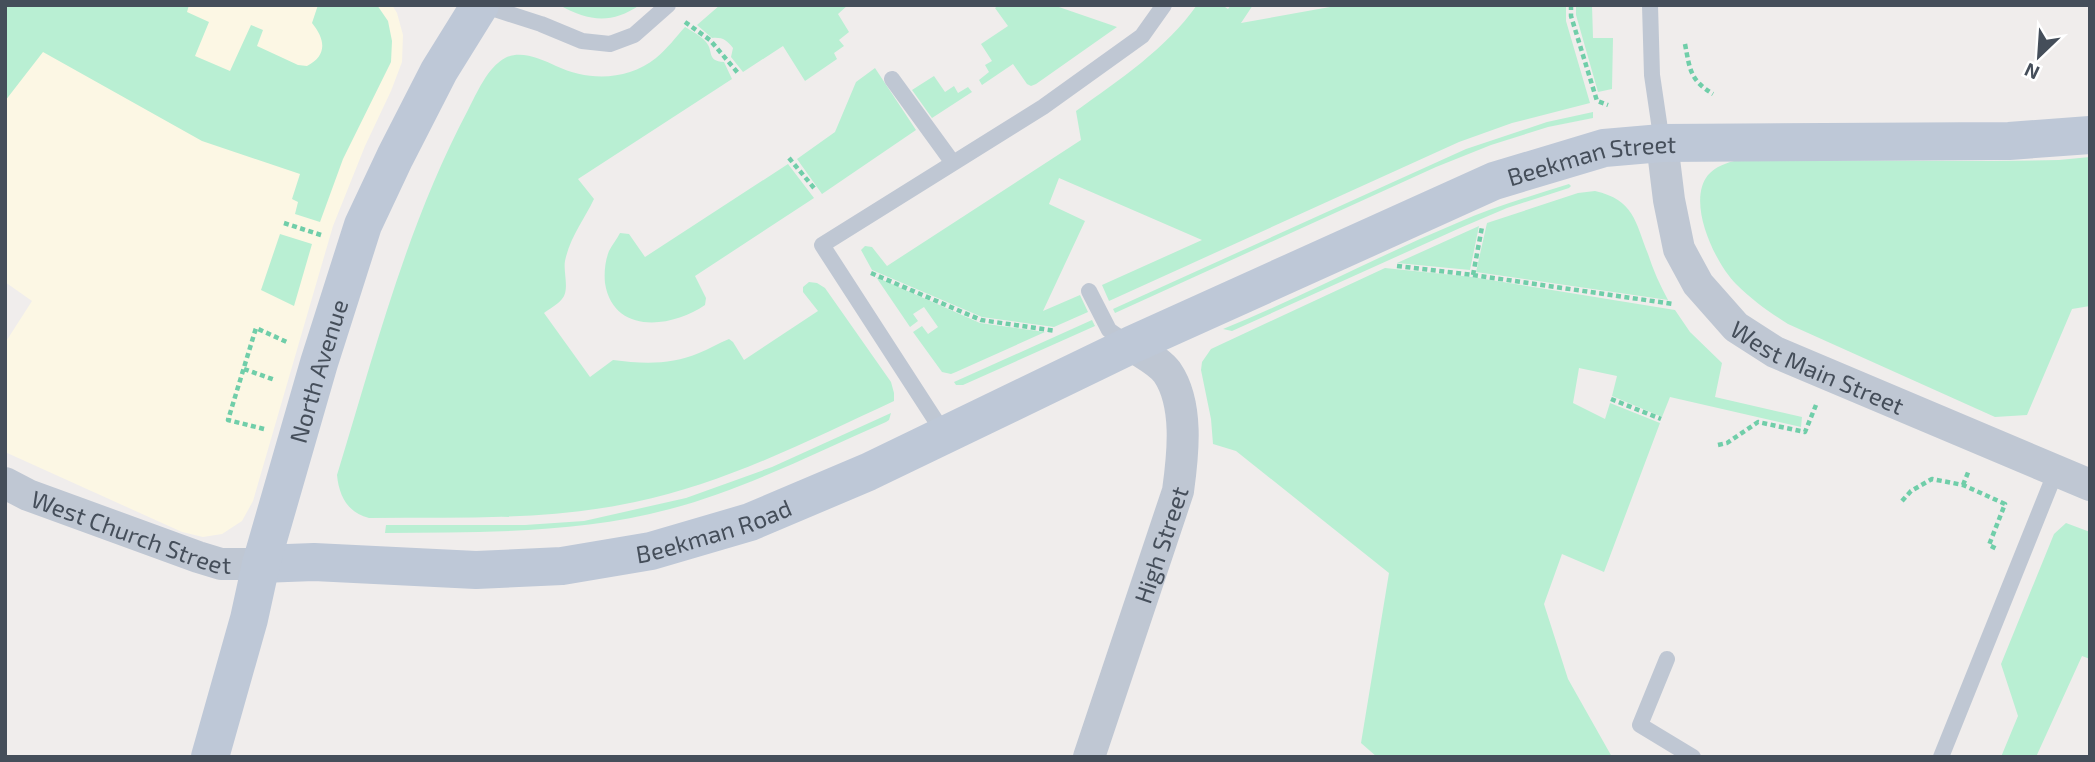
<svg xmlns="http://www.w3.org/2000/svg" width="2095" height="762" font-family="'Exo 2',sans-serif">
<rect width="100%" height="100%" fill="#f0edec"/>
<!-- commercial -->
<path fill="#fcf7e4" d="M 43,5 L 392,5 L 397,13 L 403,35 L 402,62 L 391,91 L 365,146 L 333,226 L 253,501 L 242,521 L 222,534 L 203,537 L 182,532 L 5,452 L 5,343 L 32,301 L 5,282 L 5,101 L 42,51 Z"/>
<!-- green -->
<path fill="#b9efd3" d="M 5,5 L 189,5 L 187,12 L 209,22 L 195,56 L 230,71 L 251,25 L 263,30 L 257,46 L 298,65 L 307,66 C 328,55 325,39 312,23 L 318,5 L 377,5 L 388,21 L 392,41 L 391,62 L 343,159 L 320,222 L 295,214 L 298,202 L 292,199 L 300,174 L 202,141 L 43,52 L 5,101 Z
M 559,5 L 640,5 C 610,25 589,21 559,5 Z
M 720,5 L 848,5 L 838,14 L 849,32 L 839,40 L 844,46 L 834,53 L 837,59 L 805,81 L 783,46 L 743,72 L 731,57 L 733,48 C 727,40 722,37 712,38 L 697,25 Z
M 999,5 L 1053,5 L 1117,27 L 1036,84 L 1031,86 L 1027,84 L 1013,64 L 982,85 L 979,80 L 989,72 L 985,65 L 992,61 L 981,44 L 1008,26 L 995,8 Z
M 1197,5 L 1222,5 L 1228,9 L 1231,5 L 1253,5 L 1241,23 L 1341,5 L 1566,5 L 1566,21 L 1590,103 L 1512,123 L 1459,142 L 1109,301 L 1102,285 L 1202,240 L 1059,178 L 1049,204 L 1085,221 L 1043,311 L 1080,295 L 1088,312 L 1054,327 L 982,317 L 872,270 L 861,250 L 865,246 L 872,247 L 887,266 L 1081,140 L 1076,111 C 1119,80 1166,49 1197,5 Z
M 1576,5 L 1592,5 L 1593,38 L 1613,38 L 1612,89 L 1598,92 L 1576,15 Z
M 685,27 C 692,31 701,36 706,42 C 714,51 706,61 724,62 L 732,79 L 578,179 L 594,199 C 584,220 570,237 565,261 C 563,272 570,290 562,299 C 557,305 549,309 544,313 L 590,377 L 613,360 C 643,364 671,365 699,353 C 709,349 719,343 729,339 L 733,342 L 744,360 L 818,311 L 803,292 L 803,287 L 809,282 L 817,283 L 825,288 L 891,382 L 894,393 L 894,401 C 810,440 726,483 635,502 C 548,521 458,517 369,518 C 348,513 339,496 337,475 C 375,351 407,225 468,110 C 477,93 487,68 505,58 C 521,50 541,59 556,66 C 588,81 627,81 656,58 C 667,49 676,37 685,27 Z
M 875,68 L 916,130 L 822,194 L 797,159 L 835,132 L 856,82 Z
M 934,76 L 945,92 L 954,86 L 958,93 L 968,87 L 972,92 L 932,118 L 912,90 Z
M 1593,112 L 1593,118 L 1548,127 L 1491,145 L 1436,167 L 1115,313 L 1113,309 L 1466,149 L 1547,122 Z
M 2090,157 L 2090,306 L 2072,309 L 2027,415 L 1995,417 L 1788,324 C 1769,312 1752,300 1736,284 C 1715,263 1686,202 1708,175 C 1716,166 1727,163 1737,160 L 1993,161 L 2059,160 Z
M 788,164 L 814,198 L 695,276 L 706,298 L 705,305 C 672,328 613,335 605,283 C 604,273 605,261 609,251 C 612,245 617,239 620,233 L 629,234 L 645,257 Z
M 1569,184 L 1571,186 L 1569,188 L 1507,208 L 1460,228 L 1232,331 L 1223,329 C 1302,297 1378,256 1457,223 C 1493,207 1531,196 1569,184 Z
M 1595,191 C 1634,200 1635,221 1648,254 C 1653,270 1660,285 1668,300 L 1476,272 L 1487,223 L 1578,193 Z
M 1479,226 L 1470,270 L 1397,263 Z
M 280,234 L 312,244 L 294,306 L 261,290 Z
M 1385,268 L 1472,277 L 1675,310 L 1690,332 L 1722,363 L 1715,397 L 1802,417 L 1801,427 L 1670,397 L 1662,417 L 1612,396 L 1617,376 L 1579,368 L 1573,403 L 1605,419 L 1610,403 L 1660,423 L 1604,572 L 1562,554 L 1544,604 L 1568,679 L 1612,757 L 1377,757 L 1361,743 L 1389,573 L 1236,451 L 1213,444 L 1211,419 L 1201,370 L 1202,362 L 1211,349 Z
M 876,277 L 980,323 L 1045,332 L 956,372 L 951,374 L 942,372 L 913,332 L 922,326 L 928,334 L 938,327 L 924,307 L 913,314 L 918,321 L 910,327 Z
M 1092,320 L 1095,326 L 963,385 L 956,385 L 954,382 Z
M 891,413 L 889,420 L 886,422 C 815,453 745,489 670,509 C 576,534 481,532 385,533 L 386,525 L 525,525 L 584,521 L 686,498 L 772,467 Z
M 2066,523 L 2090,532 L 2090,659 L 2082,656 L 2036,757 L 2001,757 L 2018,716 L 2001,664 L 2054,534 Z"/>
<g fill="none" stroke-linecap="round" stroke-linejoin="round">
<!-- path -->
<path stroke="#70cea9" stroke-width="4.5" stroke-dasharray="5 3.5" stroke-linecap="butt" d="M 1571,5 L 1571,16 L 1597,101 L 1608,105
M 685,22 L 710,40 L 738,73
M 1685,44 C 1690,70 1690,80 1713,94
M 789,158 L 814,188
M 284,223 L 321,235
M 1397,266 L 1473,275 L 1673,304
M 871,273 L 981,320 L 1056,331
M 1473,275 L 1482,227
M 244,369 L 275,380
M 1611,399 L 1661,419
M 264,429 L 228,420 L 256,328 L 289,343
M 1718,445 L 1727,443 L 1758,422 L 1805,432 L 1816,405
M 1963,485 L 1969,470
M 1902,501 L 1911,491 L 1932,479 L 1963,485 L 2005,504 L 1989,545 L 1997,549"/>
<!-- lane -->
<path stroke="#bfc7d3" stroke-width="16" d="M 482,5 L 541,24 L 582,41 L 610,44 L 634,35 L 668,5
M 1650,5 L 1652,75 L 1662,143
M 892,79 L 953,163
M 1089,291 L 1109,330 L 1129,344
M 945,435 L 822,245 L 1043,107 L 1142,36 L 1164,5
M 1667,659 L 1640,725 L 1693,757
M 1941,757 L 2056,471"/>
<!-- street -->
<g stroke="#bfc7d3" stroke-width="32">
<path id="s1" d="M 1662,143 L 1669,200 L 1679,249 L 1698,284 L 1736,327 L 1775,352 L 2090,485"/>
<path id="s2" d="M 5,483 L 28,495 L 198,557 L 221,564 L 261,564"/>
<path id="s3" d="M 1089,757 L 1178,491 C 1183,455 1189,404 1167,372 C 1159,361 1142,353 1131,345"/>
</g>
<!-- secondary -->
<g stroke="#bec8d7" stroke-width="38">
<path id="s4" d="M 261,564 L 314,562 L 476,570 L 562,566 L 651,551 L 750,522 L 868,472 L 1131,345 L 1494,181 L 1604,148 L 1662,143 L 2009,141 L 2090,135"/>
<path id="s5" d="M 210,757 L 249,619 L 261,564 L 319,363 L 363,225 L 395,157 L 439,71 L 480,5"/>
</g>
</g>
<g text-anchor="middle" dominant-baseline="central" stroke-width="5" stroke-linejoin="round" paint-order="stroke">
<!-- street labels -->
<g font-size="24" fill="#454e5a" stroke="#fff">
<text stroke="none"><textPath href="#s4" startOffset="1414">Beekman Street</textPath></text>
<text stroke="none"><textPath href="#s1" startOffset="296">West Main Street</textPath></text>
<text stroke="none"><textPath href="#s5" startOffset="401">North Avenue</textPath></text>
<text stroke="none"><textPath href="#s2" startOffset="136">West Church Street</textPath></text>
<text stroke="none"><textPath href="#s4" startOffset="457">Beekman Road</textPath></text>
<text stroke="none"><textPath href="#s3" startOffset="224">High Street</textPath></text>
</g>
</g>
<!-- border -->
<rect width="2095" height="762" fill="none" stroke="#454e5a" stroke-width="14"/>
<!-- north arrow -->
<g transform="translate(2039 56) rotate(205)" stroke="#ffffff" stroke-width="5" paint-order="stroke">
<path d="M0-5L12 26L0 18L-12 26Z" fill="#454e5a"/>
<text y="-10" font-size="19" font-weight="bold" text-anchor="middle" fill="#454e5a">N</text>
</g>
</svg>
